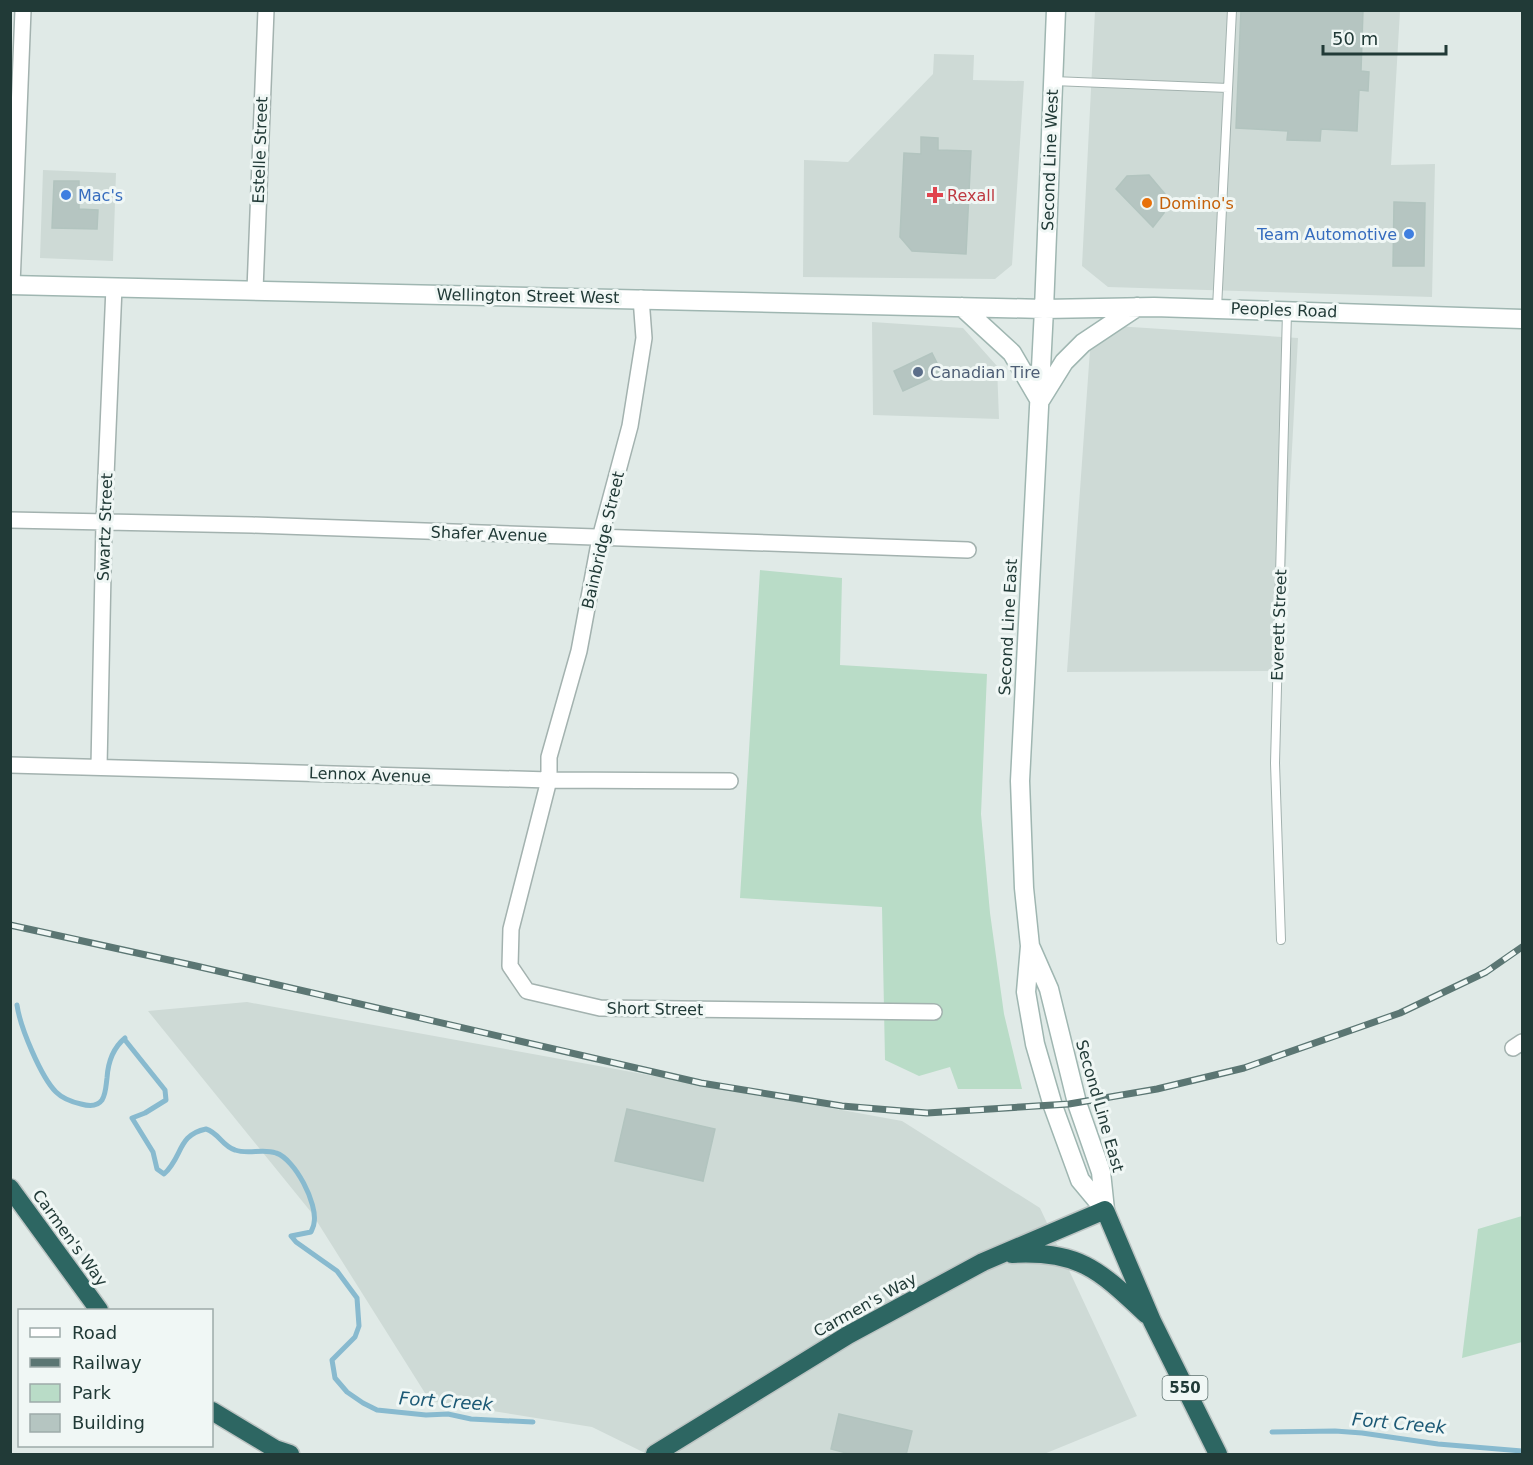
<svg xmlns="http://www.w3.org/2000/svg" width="1533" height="1465" font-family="'DejaVu Sans',sans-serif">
<rect width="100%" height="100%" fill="#e0eae7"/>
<!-- built -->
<path fill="#cedad6" d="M 1095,11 L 1400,11 L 1391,165 L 1435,164 L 1432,297 L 1108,287 L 1082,266 Z
M 934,54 L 974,55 L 973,80 L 1024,81 L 1012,265 L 995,279 L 803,277 L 804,160 L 848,162 L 933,74 Z
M 43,170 L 116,173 L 113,261 L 40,258 Z
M 872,322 L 963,328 L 997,366 L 999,419 L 873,415 Z
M 1116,326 L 1298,338 L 1280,671 L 1067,672 L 1090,350 Z
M 247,1002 L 902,1121 L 1040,1208 L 1137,1416 L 1044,1454 L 647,1454 L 592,1427 L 430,1401 L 311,1212 L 148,1011 Z"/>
<!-- green -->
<path fill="#b9dcc7" d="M 760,570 L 842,578 L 840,665 L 987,674 L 981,814 L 990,913 L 1004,1014 L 1022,1089 L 958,1089 L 950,1067 L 919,1076 L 885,1060 L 882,907 L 740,898 Z
M 1522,1216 L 1522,1342 L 1462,1358 L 1478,1229 Z"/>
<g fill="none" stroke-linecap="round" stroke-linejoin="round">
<!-- stream -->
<path stroke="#88bacf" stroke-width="5" d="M 17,1005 C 20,1027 41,1077 56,1092 C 63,1099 72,1102 81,1104 C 88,1106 97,1107 102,1100 C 106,1094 106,1085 107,1078 C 108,1062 113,1048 125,1038 L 125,1040 L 165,1090 L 166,1100 L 145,1113 L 132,1118 L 153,1152 L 157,1169 L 164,1174 C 183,1157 177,1135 206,1129 C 219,1133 222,1146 235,1150 C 249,1155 262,1148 276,1153 C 295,1159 318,1204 314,1223 C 314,1226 312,1229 311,1232 L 291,1236 L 296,1242 L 337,1271 L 357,1298 L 359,1326 L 355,1337 L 332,1360 L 335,1378 L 347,1392 L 363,1403 L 377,1410 L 426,1415 L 448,1414 L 471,1419 L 533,1422
M 1272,1432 L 1335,1431 L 1362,1433 L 1438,1444 L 1522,1451"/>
</g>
<!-- building -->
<path fill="#b5c5c1" stroke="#b2c4bf" stroke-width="1.5" d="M 1241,10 L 1363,10 L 1361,71 L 1369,72 L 1368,91 L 1359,90 L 1357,131 L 1321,129 L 1320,141 L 1287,140 L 1288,131 L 1236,128 Z
M 921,137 L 938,138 L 938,150 L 971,151 L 966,254 L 912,251 L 900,237 L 904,153 L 921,154 Z
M 1149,175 L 1165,194 L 1164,213 L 1153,227 L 1116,189 L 1127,176 Z
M 54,181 L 79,181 L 79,209 L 98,210 L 97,229 L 52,228 Z
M 1394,202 L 1425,203 L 1424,266 L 1393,266 Z
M 932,353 L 942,373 L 903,391 L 894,371 Z
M 627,1109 L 715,1129 L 703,1181 L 615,1161 Z
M 839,1414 L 912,1431 L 906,1455 L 854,1455 L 831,1449 Z"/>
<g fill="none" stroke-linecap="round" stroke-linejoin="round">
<defs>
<path id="lane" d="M 1053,81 L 1228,88
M 1217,308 L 1232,10
M 1281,940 L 1275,763 L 1287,312"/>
<path id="street" d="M 12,285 L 23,10
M 255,290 L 266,10
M 641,298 L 644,338 L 630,426 L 600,538 L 579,651 L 549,757 L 549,780 L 511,929 L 510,966 L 527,991 L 600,1008 L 934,1012
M 10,520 L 252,525 L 968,550
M 10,765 L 549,780 L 730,781
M 99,767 L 104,523 L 114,287
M 1513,1048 L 1522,1042"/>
<path id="secondary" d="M 1056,10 L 1044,309 L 1020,781 L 1024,888 L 1030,946 L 1026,992 L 1035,1044 L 1053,1106 L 1080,1180 L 1105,1210
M 10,285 L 1044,309 L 1154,307 L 1522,319
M 962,307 L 1012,353 L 1040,401
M 1041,399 L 1064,362 L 1083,343 L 1137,307
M 1031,948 L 1049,989 L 1077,1103 L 1101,1172 L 1105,1210"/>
<path id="highway" d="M 10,1188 L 99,1310
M 1012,1254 C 1080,1250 1100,1271 1147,1315
M 212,1411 L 275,1449 L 290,1454
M 655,1454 L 848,1335 L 983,1262 L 1105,1210 L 1152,1321 L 1218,1454"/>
</defs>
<!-- lane casing -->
<use href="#lane" stroke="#a3b2af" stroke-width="10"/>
<!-- street casing -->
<use href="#street" stroke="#a3b2af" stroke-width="18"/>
<!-- secondary casing -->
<use href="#secondary" stroke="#9fb6b1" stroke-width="21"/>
<!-- highway casing -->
<use href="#highway" stroke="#bcc4c3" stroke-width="21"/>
<!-- lane -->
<use href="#lane" stroke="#fff" stroke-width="8"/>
<!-- street -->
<use href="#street" stroke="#fff" stroke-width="15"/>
<!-- secondary -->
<use href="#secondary" stroke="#fff" stroke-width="18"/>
<!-- highway -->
<use href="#highway" stroke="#2d6662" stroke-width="18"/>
<defs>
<path id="rail" d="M 10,925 L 196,966 L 701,1083 L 842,1106 L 927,1113 L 1069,1104 L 1157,1089 L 1244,1068 L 1400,1013 L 1486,972 L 1522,947"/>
</defs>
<!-- rail casing -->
<use href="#rail" stroke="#5b7673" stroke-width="7"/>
<!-- rail -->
<use href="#rail" stroke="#f0f7f5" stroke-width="4.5" stroke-dasharray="14" stroke-linecap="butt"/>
</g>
<!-- markers -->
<g fill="#3f7fe0" stroke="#f0f7f5" stroke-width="2">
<circle cx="66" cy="195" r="6"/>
<circle cx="1409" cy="234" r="6"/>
</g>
<path fill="#e0444e" stroke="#f0f7f5" stroke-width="2" d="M932 186h6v6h6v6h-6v6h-6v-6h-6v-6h6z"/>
<circle fill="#e8710a" stroke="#f0f7f5" stroke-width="2" cx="1147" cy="203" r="6"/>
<circle fill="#5c6f8a" stroke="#f0f7f5" stroke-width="2" cx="918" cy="372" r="6"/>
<g text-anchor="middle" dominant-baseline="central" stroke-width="6" stroke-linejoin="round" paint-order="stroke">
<!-- shield labels -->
<rect fill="#f0f7f5" stroke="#5f7370" stroke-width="1.5" x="1162.5" y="1376" width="45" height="24" rx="4.5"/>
<g font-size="15" font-weight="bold" fill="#213a37">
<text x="1185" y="1388">550</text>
</g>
<!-- street labels -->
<g font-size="16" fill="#213a37" stroke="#f0f7f5">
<text transform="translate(260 150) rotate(-88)">Estelle Street</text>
<text transform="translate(1050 160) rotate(-88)">Second Line West</text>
<text transform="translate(528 296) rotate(1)">Wellington Street West</text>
<text transform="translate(1284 310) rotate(2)">Peoples Road</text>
<text transform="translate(105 527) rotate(-88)">Swartz Street</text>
<text transform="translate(489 534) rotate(2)">Shafer Avenue</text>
<text transform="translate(603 540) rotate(-77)">Bainbridge Street</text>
<text transform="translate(1279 625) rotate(-88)">Everett Street</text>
<text transform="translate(1008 627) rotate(-87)">Second Line East</text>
<text transform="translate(370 775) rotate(2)">Lennox Avenue</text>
<text transform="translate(655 1009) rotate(1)">Short Street</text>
<text transform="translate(1100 1106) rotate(74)">Second Line East</text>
<text transform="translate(70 1238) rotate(54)">Carmen's Way</text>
<text transform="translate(865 1305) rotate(-29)">Carmen's Way</text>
</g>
<!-- shop labels -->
<g font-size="16" fill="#366cbe" stroke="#f0f7f5" text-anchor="start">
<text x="78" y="195">Mac's</text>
<text x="1397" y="234" text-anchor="end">Team Automotive</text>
</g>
<!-- health labels -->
<g font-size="16" fill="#be3a42" stroke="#f0f7f5" text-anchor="start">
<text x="947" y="195">Rexall</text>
</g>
<!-- food labels -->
<g font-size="16" fill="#c56008" stroke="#f0f7f5" text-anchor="start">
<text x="1159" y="203">Domino's</text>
</g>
<!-- service labels -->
<g font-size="16" fill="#4e5e75" stroke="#f0f7f5" text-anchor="start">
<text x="930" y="372">Canadian Tire</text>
</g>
<!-- water labels -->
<g font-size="18" font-style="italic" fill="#1c5975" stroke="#f0f7f5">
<text transform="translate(446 1401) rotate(4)">Fort Creek</text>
<text transform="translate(1399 1423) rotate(5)">Fort Creek</text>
</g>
</g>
<!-- border -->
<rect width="1533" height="1465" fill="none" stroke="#213a37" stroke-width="24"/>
<!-- legend -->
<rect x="18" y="1309" width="195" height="138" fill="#f0f7f5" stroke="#9daba9" stroke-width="1.5"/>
<rect x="30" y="1328" width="30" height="9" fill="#ffffff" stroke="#9daba9" stroke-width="1.5"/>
<text x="72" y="1339" font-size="18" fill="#213a37">Road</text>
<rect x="30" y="1358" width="30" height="9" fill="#5b7673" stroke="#9daba9" stroke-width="1.5"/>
<text x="72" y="1369" font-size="18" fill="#213a37">Railway</text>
<rect x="30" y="1384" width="30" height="18" fill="#b9dcc7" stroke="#9daba9" stroke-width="1.5"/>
<text x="72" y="1399" font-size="18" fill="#213a37">Park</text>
<rect x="30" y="1414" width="30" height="18" fill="#b5c5c1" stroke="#9daba9" stroke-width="1.5"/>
<text x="72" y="1429" font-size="18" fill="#213a37">Building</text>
<!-- scale -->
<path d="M1323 45v9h123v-9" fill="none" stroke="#213a37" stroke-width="3"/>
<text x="1332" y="45" font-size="18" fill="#213a37" stroke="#f0f7f5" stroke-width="4.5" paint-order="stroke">50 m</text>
</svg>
